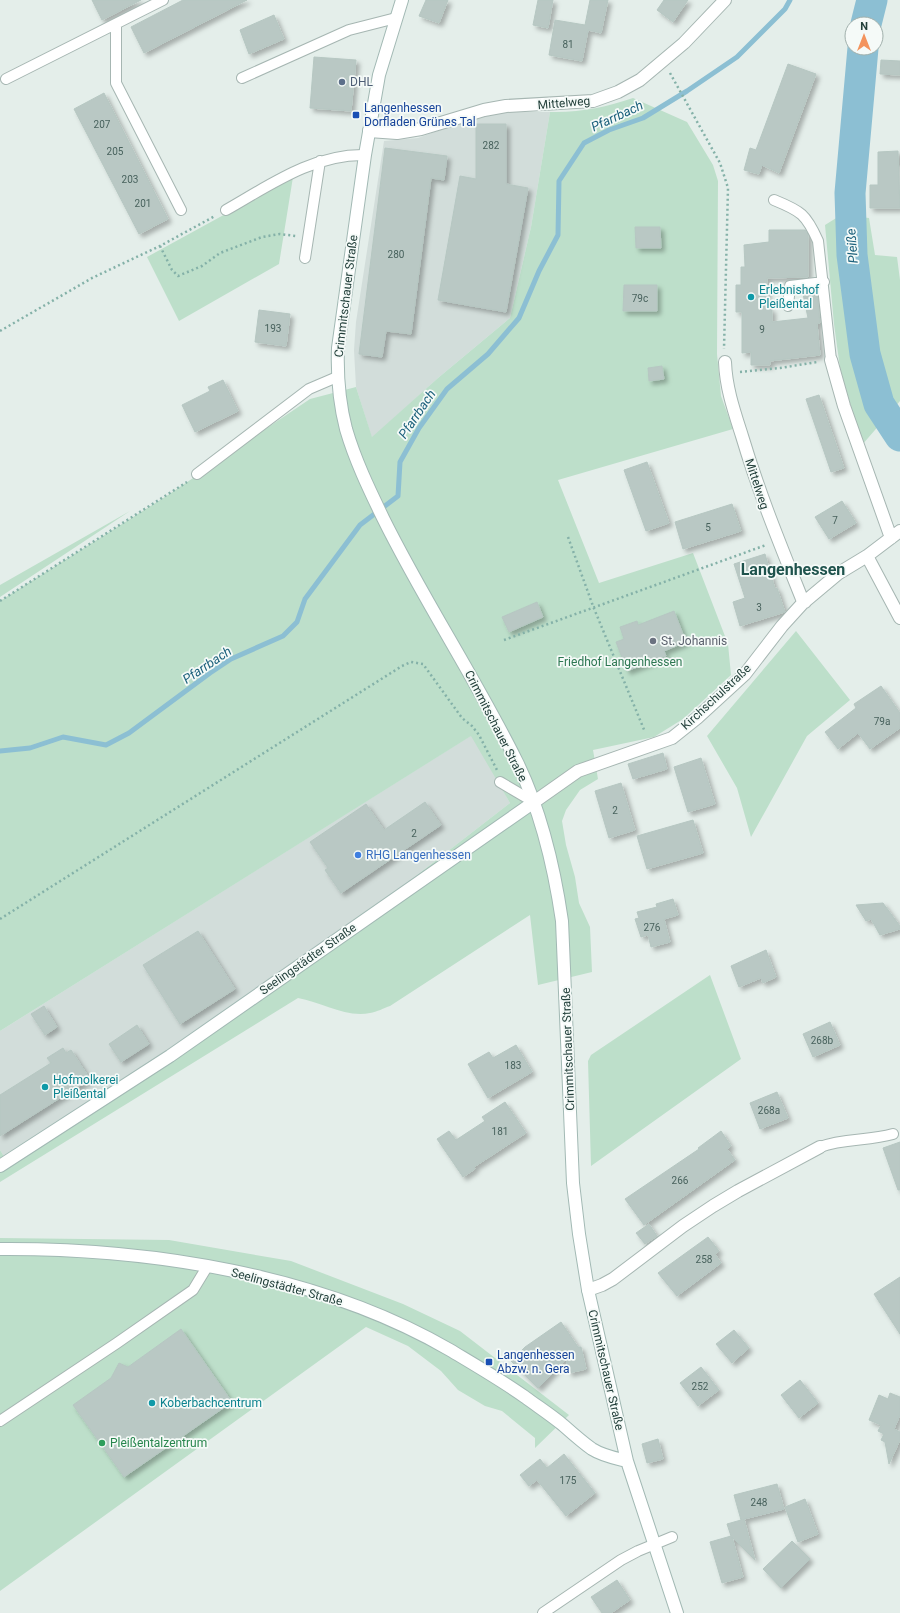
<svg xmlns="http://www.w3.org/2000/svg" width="900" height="1613" font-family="Roboto,sans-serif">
<defs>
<filter id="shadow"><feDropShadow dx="3.5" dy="3.5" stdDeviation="2" flood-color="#0004"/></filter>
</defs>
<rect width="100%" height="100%" fill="#e4eeea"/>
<!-- built -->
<path fill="#d2ddda" d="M 503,112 L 550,112 L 531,227 L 510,318 L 438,378 L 372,438 L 356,387 L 354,350 L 356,322 L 384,141 L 418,138 L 476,117 Z
M 472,735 L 510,803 L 283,979 L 8,1163 L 0,1150 L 0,1031 Z"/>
<!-- green -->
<path fill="#bddfca" d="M 633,98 L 687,122 L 713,165 L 718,181 L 717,354 L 721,396 L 733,429 L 558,480 L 599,583 L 693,553 L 728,644 L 731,675 L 683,719 L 654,737 L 593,750 L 598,779 L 580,790 L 566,810 L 562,821 L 566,845 L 575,877 L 579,903 L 590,927 L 592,972 L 538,985 L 530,915 L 390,1006 C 384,1008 377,1012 370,1013 C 346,1018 321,1002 298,998 L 0,1182 L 0,1150 L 8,1163 L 283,979 L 510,803 L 471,736 L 0,1031 L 0,601 L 168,495 L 310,399 L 356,387 L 372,437 L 438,378 L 510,318 L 531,227 L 550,112 C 579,113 606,107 633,98 Z
M 293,177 L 279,264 L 179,321 L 147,257 Z
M 841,215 L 869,218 L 875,255 L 897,257 L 900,280 L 900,401 L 862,445 L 840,368 L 834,324 L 825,225 Z
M 130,511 L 0,597 L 0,585 Z
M 796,631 L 850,700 L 807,736 L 751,837 L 737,788 L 707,736 Z
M 710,975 L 741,1059 L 591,1166 L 588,1061 L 591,1055 Z
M 0,1238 L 169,1240 L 291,1261 L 403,1304 L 460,1331 L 569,1415 L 535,1448 L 535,1438 L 502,1411 L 485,1406 L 458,1390 L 441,1371 L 408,1346 L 366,1327 L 0,1591 Z"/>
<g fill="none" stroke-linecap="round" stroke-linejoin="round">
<!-- stream -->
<path stroke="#8cbfd3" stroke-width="5" d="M 0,751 L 30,748 L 63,737 L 106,745 L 129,733 L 210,673 L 231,659 L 283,636 L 297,622 L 305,599 L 360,525 L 398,496 L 400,462 L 419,428 L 447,389 L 488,354 L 519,318 L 539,271 L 558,235 L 559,181 L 584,143 L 609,130 L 643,118 L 687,91 L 737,57 L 785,9 L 790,0"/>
<!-- river -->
<path stroke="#8cbfd3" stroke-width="31" d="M 866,24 L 872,0
M 863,48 L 850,193 L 852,255 L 865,354 L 879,404 L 900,436"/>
</g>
<!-- building -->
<path fill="#b9c8c4" stroke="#b6c7c2" filter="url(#shadow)" d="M 92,0 L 141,0 L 102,20 Z
M 183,0 L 247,0 L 144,53 L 131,27 Z
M 426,0 L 448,0 L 439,23 L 419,16 Z
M 538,0 L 553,0 L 548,28 L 533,25 Z
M 590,0 L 608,0 L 601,33 L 588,30 L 582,61 L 549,55 L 555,20 L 585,25 Z
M 664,0 L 688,0 L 673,22 L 657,10 Z
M 274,15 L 284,39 L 249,54 L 240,30 Z
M 314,57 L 356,60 L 351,111 L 310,108 Z
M 881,60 L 900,61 L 900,75 L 880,74 Z
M 788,64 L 816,74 L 779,173 L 762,165 L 759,174 L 744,170 L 750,148 L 756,150 Z
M 104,93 L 168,219 L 139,234 L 74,109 Z
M 476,124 L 506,124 L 506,184 L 528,188 L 506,312 L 438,300 L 460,176 L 476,179 Z
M 385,148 L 447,156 L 444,180 L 431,178 L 411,334 L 386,331 L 382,357 L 359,354 Z
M 898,151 L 900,208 L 870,208 L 870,185 L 878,185 L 878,152 Z
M 635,227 L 660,227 L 661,248 L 636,248 Z
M 769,230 L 805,230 L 808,234 L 808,277 L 767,278 L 767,309 L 772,309 L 772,322 L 808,318 L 803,294 L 817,291 L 820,323 L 817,324 L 820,355 L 770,361 L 770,365 L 751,365 L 751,352 L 742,353 L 742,312 L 736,312 L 736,285 L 741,285 L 741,267 L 745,267 L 744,245 L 769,242 Z
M 624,285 L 657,285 L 657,311 L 623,311 Z
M 259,310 L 290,314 L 286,346 L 255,342 Z
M 662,366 L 664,379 L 649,381 L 648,368 Z
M 223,380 L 238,411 L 195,432 L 182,405 L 210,391 L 208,387 Z
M 819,395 L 844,468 L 831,472 L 806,399 Z
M 647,462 L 669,523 L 646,531 L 624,470 Z
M 842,501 L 856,523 L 829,539 L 815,517 Z
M 732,504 L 741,531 L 683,549 L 675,522 Z
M 765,554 L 775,589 L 777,588 L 785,612 L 740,626 L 733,602 L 745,598 L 734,564 Z
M 537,602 L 543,617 L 509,632 L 502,617 Z
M 674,611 L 686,642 L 664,651 L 666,656 L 627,671 L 616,642 L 624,639 L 620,627 L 637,621 L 638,625 Z
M 881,686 L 900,713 L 900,728 L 870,749 L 858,733 L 838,749 L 825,732 L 856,708 L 854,704 Z
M 663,753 L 667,769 L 633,779 L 628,764 Z
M 701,758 L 715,804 L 688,812 L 674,767 Z
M 621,783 L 635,830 L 609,838 L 595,791 Z
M 425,802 L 441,825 L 341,893 L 325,870 L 328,868 L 310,842 L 366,804 L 384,830 Z
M 693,820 L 703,853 L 647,869 L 637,836 Z
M 673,899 L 678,915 L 664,919 L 670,942 L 651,947 L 648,935 L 641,937 L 635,919 L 639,918 L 637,912 L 657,907 L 656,904 Z
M 883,903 L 900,926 L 900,929 L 880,935 L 871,919 L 866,921 L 856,905 Z
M 198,931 L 235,989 L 180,1024 L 143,965 Z
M 766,950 L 776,977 L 763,983 L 761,978 L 739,987 L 731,966 Z
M 44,1006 L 57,1027 L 45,1035 L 31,1014 Z
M 830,1022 L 840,1045 L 813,1057 L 803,1034 Z
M 137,1025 L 149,1044 L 121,1062 L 109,1044 Z
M 516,1045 L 532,1072 L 488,1098 L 468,1064 L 489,1052 L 493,1058 Z
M 63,1048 L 66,1053 L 71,1050 L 90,1079 L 0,1136 L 0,1095 L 51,1063 L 47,1058 Z
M 777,1092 L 788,1118 L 760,1129 L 750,1103 Z
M 505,1102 L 526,1133 L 474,1167 L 475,1169 L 463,1177 L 437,1139 L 449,1131 L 456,1140 L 485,1121 L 482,1117 Z
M 721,1131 L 731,1146 L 727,1149 L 735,1160 L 644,1225 L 625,1199 L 699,1149 L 698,1148 Z
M 900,1142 L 900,1190 L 898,1190 L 883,1148 Z
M 649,1224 L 657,1236 L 645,1244 L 636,1233 Z
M 708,1237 L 719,1251 L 715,1254 L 721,1263 L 677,1296 L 658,1273 Z
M 900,1277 L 900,1334 L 874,1294 Z
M 561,1322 L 578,1347 L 581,1347 L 586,1369 L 569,1373 L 566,1359 L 538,1388 L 511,1361 L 525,1347 Z
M 181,1329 L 232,1402 L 124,1477 L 73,1405 L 111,1378 L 119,1363 L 128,1367 Z
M 734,1330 L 749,1348 L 732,1363 L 716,1344 Z
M 701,1367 L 719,1390 L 698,1406 L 680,1383 Z
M 800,1380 L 818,1403 L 799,1418 L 781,1395 Z
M 890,1393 L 900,1397 L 900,1415 L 894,1429 L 900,1432 L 900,1440 L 889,1464 L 885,1442 L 881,1440 L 884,1434 L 878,1431 L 881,1425 L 869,1420 L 879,1395 L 888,1399 Z
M 658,1439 L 663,1459 L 647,1463 L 642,1444 Z
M 564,1454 L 595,1493 L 566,1516 L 537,1480 L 529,1486 L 520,1475 L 540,1459 L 547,1468 Z
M 777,1484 L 784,1509 L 744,1519 L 755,1560 L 732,1537 L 743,1577 L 722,1583 L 710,1542 L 731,1536 L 727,1524 L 741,1520 L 734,1495 Z
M 805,1499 L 818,1534 L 798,1542 L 785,1507 Z
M 792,1541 L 810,1559 L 781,1588 L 763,1569 Z
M 617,1580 L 630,1600 L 611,1613 L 602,1613 L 591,1597 Z"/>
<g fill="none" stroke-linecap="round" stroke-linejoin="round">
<defs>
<path id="lane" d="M 116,24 L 116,83 L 181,210
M 242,78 L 349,30 L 396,18
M 6,79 L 163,0
M 774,200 C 801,211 806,214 818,241 L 831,360
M 226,210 C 270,185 313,154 365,155
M 305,258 L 320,161
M 788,306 L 790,286 L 824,282
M 197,474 L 309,389 L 337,377
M 500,782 L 534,802
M 820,1147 C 843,1138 869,1141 893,1134
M 0,1421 L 117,1343 L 193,1290 L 207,1267
M 543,1613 L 621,1560 L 638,1551 L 672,1537"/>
<path id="street" d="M 369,131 L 397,133 L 421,129 L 484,110 L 506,106 L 593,101 L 618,92 L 640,80 L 684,43 L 725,0
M 831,360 L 844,406 L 891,538
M 725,362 C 726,388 734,411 742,436 C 759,493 780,544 802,599 L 805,602
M 867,556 L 900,618
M 534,802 L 578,771 L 672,738 L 697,718 L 745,674 L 782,626 L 802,604 L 839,573 L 867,556 L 900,531
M 588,1290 L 602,1285 L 613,1279 L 683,1226 L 713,1206 L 738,1191 L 820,1147"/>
<path id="secondary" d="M 402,0 L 379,75 L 365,155 L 338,348 C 337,375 339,402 346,429 C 355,460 369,489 383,518 C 424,601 476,679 517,762 C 541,811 554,866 562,921 L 573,1183 L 579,1234 L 588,1290 L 627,1461 L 677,1613
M 0,1166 L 170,1056 L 534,802
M 0,1249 C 149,1248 319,1274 450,1350 C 475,1365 501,1380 525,1397 C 537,1406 551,1415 563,1425 C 572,1433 582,1442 592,1449 C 603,1456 615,1458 627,1461"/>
</defs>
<!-- lane casing -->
<use href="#lane" stroke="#a6b6b2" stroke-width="12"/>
<!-- street casing -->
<use href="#street" stroke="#a6b6b2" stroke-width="14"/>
<!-- secondary casing -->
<use href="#secondary" stroke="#a2b9b4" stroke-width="14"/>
<!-- path -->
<path stroke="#84b1a8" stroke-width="2.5" stroke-dasharray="2 3" stroke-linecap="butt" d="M 670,73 L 720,163 L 728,188 L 724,349
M 160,246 L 172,270 L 178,276 L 202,266 L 220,253 L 262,237 L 280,234 L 296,236
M 0,331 L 92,278 L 160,246 L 215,216
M 740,372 L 780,368 L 817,362
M 568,537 L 593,606 L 645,732
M 0,601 L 187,482
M 504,640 L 766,545
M 0,919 L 402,666 L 411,662 L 423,664 L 462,718 L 472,726 L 479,735 L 497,770"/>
<!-- lane -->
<use href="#lane" stroke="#fff" stroke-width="10"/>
<!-- street -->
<use href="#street" stroke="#fff" stroke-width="12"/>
<!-- secondary -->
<use href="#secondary" stroke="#fff" stroke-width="12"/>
</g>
<!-- markers -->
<circle fill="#5c6f8a" stroke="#f5faf8" stroke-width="1.5" cx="342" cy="82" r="4"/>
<g fill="#1a4fb4" stroke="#f5faf8" stroke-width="1.5">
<rect x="352" y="111" width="8" height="8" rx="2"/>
<rect x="485" y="1358" width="8" height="8" rx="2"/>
</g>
<g fill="#0f9aa8" stroke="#f5faf8" stroke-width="1.5">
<circle cx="751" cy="297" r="4"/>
<circle cx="45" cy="1087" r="4"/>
<circle cx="152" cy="1403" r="4"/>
</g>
<circle fill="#6b7280" stroke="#f5faf8" stroke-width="1.5" cx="653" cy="641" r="4"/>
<circle fill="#3f7fe0" stroke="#f5faf8" stroke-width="1.5" cx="358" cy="855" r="4"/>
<circle fill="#2e9e5b" stroke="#f5faf8" stroke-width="1.5" cx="102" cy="1443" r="4"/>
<g text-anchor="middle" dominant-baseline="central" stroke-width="3.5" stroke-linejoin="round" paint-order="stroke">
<!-- number labels -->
<g font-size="10" fill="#48625d">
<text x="568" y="44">81</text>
<text x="102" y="124">207</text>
<text x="491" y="145">282</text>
<text x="115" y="151">205</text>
<text x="130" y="179">203</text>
<text x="143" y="203">201</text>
<text x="396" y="254">280</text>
<text x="640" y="298">79c</text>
<text x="273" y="328">193</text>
<text x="762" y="329">9</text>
<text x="835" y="520">7</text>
<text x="708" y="527">5</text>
<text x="759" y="607">3</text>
<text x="882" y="721">79a</text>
<text x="615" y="810">2</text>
<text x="414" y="833">2</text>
<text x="652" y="927">276</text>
<text x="822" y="1040">268b</text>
<text x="513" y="1065">183</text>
<text x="769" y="1110">268a</text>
<text x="500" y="1131">181</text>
<text x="680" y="1180">266</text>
<text x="704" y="1259">258</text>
<text x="700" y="1386">252</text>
<text x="568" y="1480">175</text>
<text x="759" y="1502">248</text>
</g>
<!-- service labels -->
<g font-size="12" fill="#4e5e75" stroke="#f5faf8" text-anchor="start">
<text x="350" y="82">DHL</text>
</g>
<!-- street labels -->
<g font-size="12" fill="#23403b" stroke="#f5faf8">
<text transform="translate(564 103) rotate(-5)">Mittelweg</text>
<text transform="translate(346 296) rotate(-83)">Crimmitschauer Straße</text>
<text transform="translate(757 484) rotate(72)">Mittelweg</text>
<text transform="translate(716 697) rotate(-43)">Kirchschulstraße</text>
<text transform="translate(496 726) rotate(63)">Crimmitschauer Straße</text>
<text transform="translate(308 959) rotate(-35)">Seelingstädter Straße</text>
<text transform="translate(568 1049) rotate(-92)">Crimmitschauer Straße</text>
<text transform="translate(287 1287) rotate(15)">Seelingstädter Straße</text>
<text transform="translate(606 1370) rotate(77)">Crimmitschauer Straße</text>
</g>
<!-- transit labels -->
<g font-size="12" fill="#164399" stroke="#f5faf8" text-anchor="start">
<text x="364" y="108">Langenhessen<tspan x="364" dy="14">Dorfladen Grünes Tal</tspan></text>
<text x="497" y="1355">Langenhessen<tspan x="497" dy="14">Abzw. n. Gera</tspan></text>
</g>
<!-- culture labels -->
<g font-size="12" fill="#0d838f" stroke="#f5faf8" text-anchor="start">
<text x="759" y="290">Erlebnishof<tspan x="759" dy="14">Pleißental</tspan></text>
<text x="53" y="1080">Hofmolkerei<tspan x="53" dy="14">Pleißental</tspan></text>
<text x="160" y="1403">Koberbachcentrum</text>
</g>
<!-- worship labels -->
<g font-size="12" fill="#5b616d" stroke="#f5faf8" text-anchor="start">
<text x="661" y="641">St. Johannis</text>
</g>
<!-- park labels -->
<g font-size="12" fill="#2d7752" stroke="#f5faf8">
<text x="620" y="662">Friedhof Langenhessen</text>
</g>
<!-- shop labels -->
<g font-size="12" fill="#366cbe" stroke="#f5faf8" text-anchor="start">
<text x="366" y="855">RHG Langenhessen</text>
</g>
<!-- leisure labels -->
<g font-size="12" fill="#27864d" stroke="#f5faf8" text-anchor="start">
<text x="110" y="1443">Pleißentalzentrum</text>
</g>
<!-- water labels -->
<g font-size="13" font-style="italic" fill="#1c617c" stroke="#f5faf8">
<text transform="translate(617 116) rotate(-25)">Pfarrbach</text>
<text transform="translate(852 246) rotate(-94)">Pleiße</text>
<text transform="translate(417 414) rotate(-56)">Pfarrbach</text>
<text transform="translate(207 665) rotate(-34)">Pfarrbach</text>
</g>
<!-- district labels -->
<g font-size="16" font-weight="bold" fill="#1e524c" stroke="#f5faf8">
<text x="793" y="569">Langenhessen</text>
</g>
</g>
<!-- north arrow -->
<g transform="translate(864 36)"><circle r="19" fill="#f5faf8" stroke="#a1b0ac"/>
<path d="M0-3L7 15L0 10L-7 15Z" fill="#f3935d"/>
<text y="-6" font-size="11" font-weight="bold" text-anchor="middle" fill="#23403b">N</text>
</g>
</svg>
